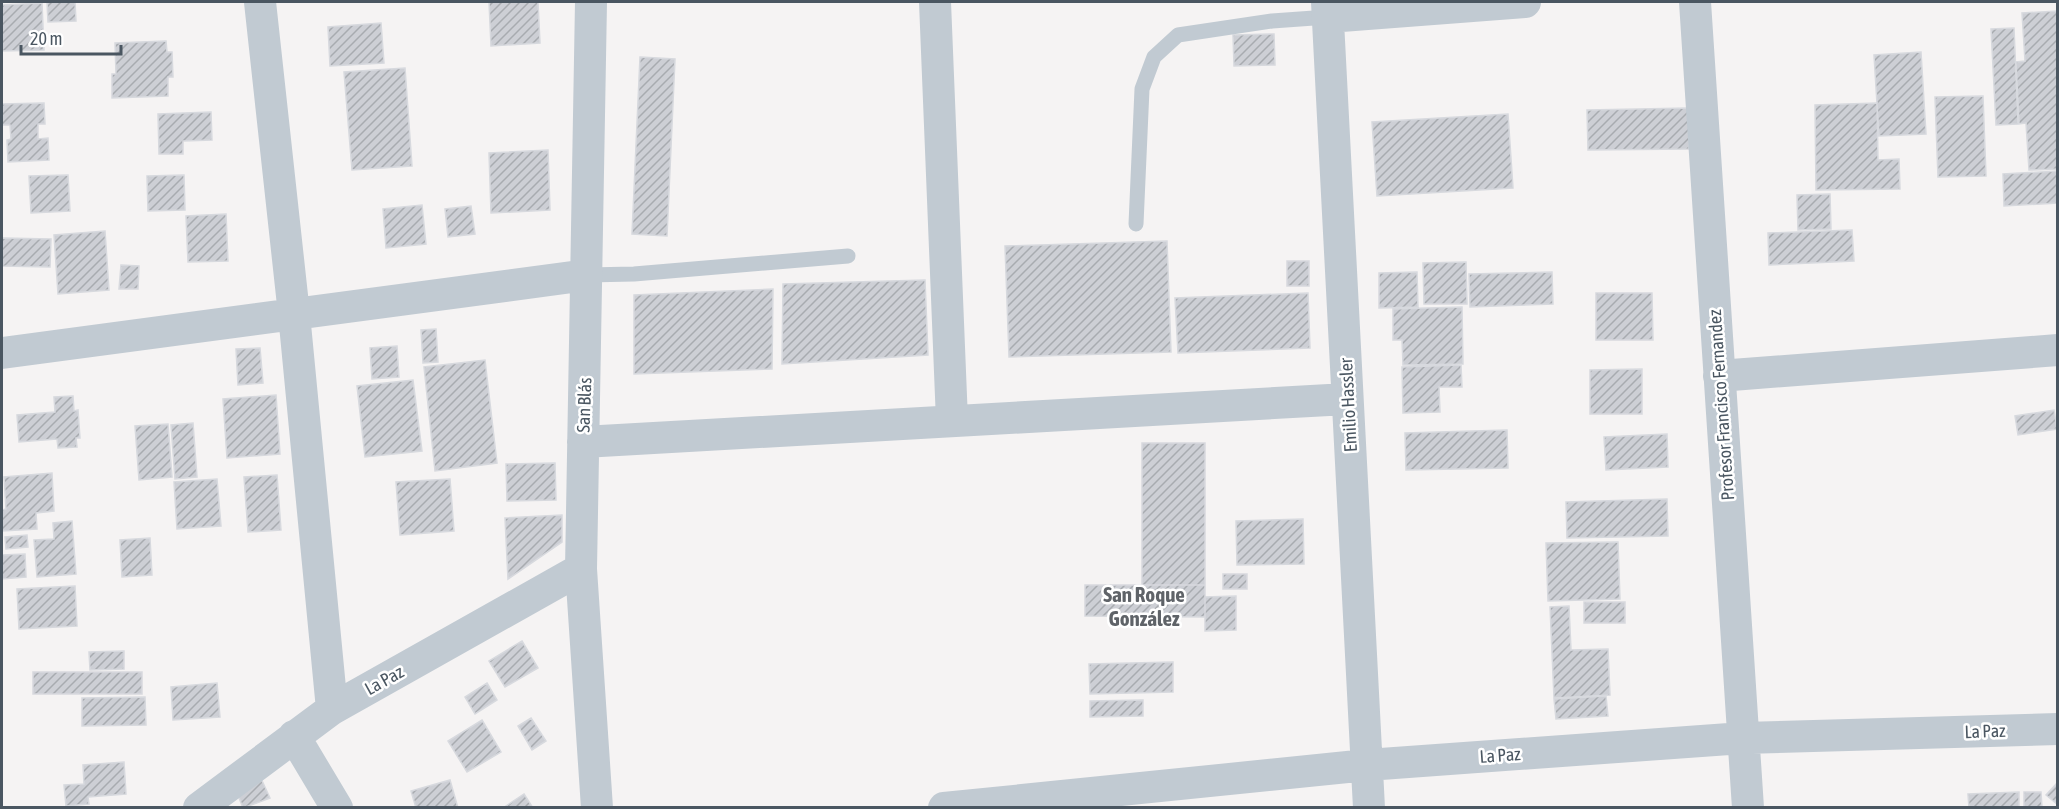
<svg xmlns="http://www.w3.org/2000/svg" width="2059" height="809" font-family="'Asap Condensed',sans-serif">
<defs>
<pattern id="building-hatch" width="6" height="6" patternUnits="userSpaceOnUse" patternTransform="scale(1.5)"><rect width="6" height="6" fill="#cdcfd5"/><path d="M-1 1l2-2M0 6l6-6M5 7l2-2" fill="none" stroke="#a8abb0"/></pattern>
</defs>
<rect width="100%" height="100%" fill="#f5f3f3"/>
<!-- building -->
<path fill="url(#building-hatch)" stroke="#d7d9de" stroke-width="1.5" d="M 47,2 L 75,2 L 76,21 L 48,22 Z
M 489,2 L 538,2 L 540,43 L 491,46 Z
M 42,3 L 44,50 L 2,51 L 2,5 Z
M 2058,11 L 2058,169 L 2029,170 L 2026,123 L 2019,124 L 2016,62 L 2025,61 L 2022,13 Z
M 381,23 L 384,63 L 330,66 L 328,27 Z
M 2014,28 L 2018,124 L 1996,125 L 1991,29 Z
M 1274,34 L 1275,65 L 1234,66 L 1233,35 Z
M 166,41 L 167,52 L 172,52 L 173,77 L 168,77 L 168,96 L 112,98 L 112,74 L 116,74 L 115,43 Z
M 1921,52 L 1926,134 L 1879,136 L 1874,55 Z
M 640,57 L 675,59 L 667,236 L 632,234 Z
M 405,68 L 412,166 L 352,170 L 344,72 Z
M 1983,96 L 1986,176 L 1938,177 L 1935,97 Z
M 44,103 L 45,124 L 38,124 L 38,139 L 48,138 L 49,160 L 8,162 L 7,140 L 11,139 L 10,125 L 2,125 L 2,104 Z
M 1877,103 L 1878,160 L 1899,159 L 1900,189 L 1816,190 L 1815,105 Z
M 1689,108 L 1689,149 L 1588,150 L 1587,110 Z
M 211,112 L 212,140 L 183,141 L 183,154 L 159,154 L 158,114 Z
M 1508,114 L 1513,188 L 1377,196 L 1372,122 Z
M 548,150 L 550,210 L 491,213 L 489,153 Z
M 2058,171 L 2058,203 L 2004,206 L 2003,174 Z
M 68,175 L 70,211 L 31,213 L 29,176 Z
M 184,175 L 185,210 L 148,211 L 147,176 Z
M 1830,194 L 1831,229 L 1798,230 L 1797,195 Z
M 422,205 L 426,244 L 386,248 L 383,209 Z
M 471,206 L 475,234 L 448,237 L 445,209 Z
M 226,214 L 228,261 L 188,262 L 186,216 Z
M 1852,230 L 1854,261 L 1769,265 L 1768,233 Z
M 105,231 L 109,290 L 58,294 L 54,235 Z
M 2,238 L 51,239 L 50,267 L 2,266 Z
M 1167,241 L 1171,352 L 1009,357 L 1005,246 Z
M 1287,261 L 1309,261 L 1309,286 L 1287,286 Z
M 1466,262 L 1467,304 L 1424,304 L 1423,263 Z
M 121,265 L 139,266 L 138,289 L 119,289 Z
M 1417,272 L 1418,307 L 1379,308 L 1379,273 Z
M 1552,272 L 1553,304 L 1470,307 L 1469,274 Z
M 925,280 L 928,355 L 782,364 L 783,284 Z
M 773,289 L 772,369 L 634,374 L 634,295 Z
M 1308,293 L 1310,348 L 1178,353 L 1175,298 Z
M 1596,293 L 1652,293 L 1653,340 L 1596,340 Z
M 1462,307 L 1463,364 L 1403,365 L 1402,340 L 1393,340 L 1393,309 Z
M 436,329 L 438,362 L 423,363 L 421,330 Z
M 397,346 L 399,377 L 372,379 L 370,348 Z
M 260,348 L 263,383 L 238,385 L 236,349 Z
M 485,360 L 497,463 L 435,471 L 424,367 Z
M 1461,365 L 1462,387 L 1439,387 L 1440,412 L 1403,413 L 1402,367 Z
M 1642,369 L 1642,414 L 1590,414 L 1590,370 Z
M 413,380 L 422,451 L 365,457 L 357,386 Z
M 276,395 L 280,454 L 227,458 L 223,399 Z
M 73,396 L 74,411 L 78,410 L 80,438 L 76,438 L 77,447 L 58,448 L 57,439 L 19,442 L 17,415 L 55,412 L 54,397 Z
M 2054,410 L 2057,429 L 2018,435 L 2015,416 Z
M 193,423 L 197,477 L 175,479 L 171,425 Z
M 168,424 L 172,477 L 139,480 L 135,426 Z
M 1507,430 L 1508,468 L 1406,470 L 1405,433 Z
M 1667,434 L 1668,467 L 1606,470 L 1604,437 Z
M 1142,443 L 1205,443 L 1205,585 L 1142,585 Z
M 555,463 L 556,500 L 507,501 L 506,464 Z
M 52,473 L 54,511 L 36,513 L 37,529 L 2,531 L 2,510 L 6,509 L 4,477 Z
M 277,475 L 281,530 L 248,532 L 244,477 Z
M 217,479 L 221,526 L 177,529 L 174,482 Z
M 450,479 L 454,531 L 400,535 L 396,482 Z
M 1667,499 L 1668,536 L 1567,538 L 1566,502 Z
M 562,515 L 562,542 L 508,579 L 505,518 Z
M 1303,519 L 1304,564 L 1237,565 L 1236,521 Z
M 72,521 L 76,574 L 37,577 L 34,540 L 54,539 L 53,523 Z
M 27,535 L 28,547 L 6,549 L 5,537 Z
M 150,538 L 152,575 L 122,577 L 120,540 Z
M 1618,542 L 1620,599 L 1548,601 L 1546,543 Z
M 25,554 L 26,577 L 2,579 L 2,555 Z
M 1223,574 L 1247,574 L 1247,589 L 1223,589 Z
M 1085,585 L 1205,585 L 1205,617 L 1085,616 Z
M 75,586 L 77,626 L 19,629 L 17,589 Z
M 1236,596 L 1236,630 L 1205,631 L 1205,597 Z
M 1584,602 L 1625,602 L 1625,623 L 1584,623 Z
M 1569,606 L 1571,650 L 1608,649 L 1610,695 L 1554,698 L 1550,607 Z
M 522,641 L 538,668 L 505,687 L 489,661 Z
M 124,651 L 124,669 L 90,670 L 89,652 Z
M 1173,662 L 1173,692 L 1090,694 L 1089,664 Z
M 33,672 L 142,672 L 142,694 L 33,694 Z
M 217,683 L 220,717 L 173,720 L 171,687 Z
M 487,683 L 497,700 L 475,714 L 465,697 Z
M 1606,696 L 1608,716 L 1556,719 L 1554,699 Z
M 145,697 L 146,725 L 82,726 L 82,698 Z
M 1143,700 L 1143,716 L 1090,717 L 1090,701 Z
M 531,718 L 546,741 L 532,750 L 518,726 Z
M 482,720 L 501,752 L 467,772 L 448,741 Z
M 124,762 L 126,794 L 88,797 L 89,804 L 66,806 L 64,785 L 84,784 L 83,765 Z
M 259,774 L 270,798 L 243,808 L 234,785 Z
M 450,780 L 458,808 L 416,808 L 411,791 Z
M 2058,782 L 2058,805 L 2046,795 Z
M 2019,792 L 2019,808 L 1969,808 L 1968,794 Z
M 2024,792 L 2041,792 L 2042,808 L 2024,808 Z
M 524,794 L 533,808 L 503,808 Z"/>
<g fill="none" stroke-linecap="round" stroke-linejoin="round">
<!-- lane -->
<path stroke="#c1cad2" stroke-width="15" d="M 1136,224 L 1142,89 L 1154,57 L 1178,35 L 1272,21 L 1328,17
M 587,275 L 634,274 L 848,256"/>
<!-- street -->
<path stroke="#c1cad2" stroke-width="32" d="M 260,2 L 294,314 L 332,709
M 591,2 L 581,569 L 597,808
M 935,2 L 952,421
M 1327,2 L 1369,808
M 1695,2 L 1748,808
M 1328,17 L 1525,2
M 2,353 L 587,275
M 1719,376 L 2058,350
M 583,442 L 1347,399
M 294,736 L 337,808
M 199,808 L 332,709 L 581,569
M 944,808 L 1367,765 L 1743,738 L 2058,729"/>
</g>
<g text-anchor="middle" dominant-baseline="central" stroke-width="5" stroke-linejoin="round" paint-order="stroke">
<!-- street labels -->
<g font-size="18" fill="#4a5661" stroke="#fff">
<text transform="translate(584 405) rotate(-88)">San Blás</text>
<text transform="translate(1348 405) rotate(-93)">Emilio Hassler</text>
<text transform="translate(1721 405) rotate(-94)">Profesor Francisco Fernandez</text>
<text transform="translate(384 680) rotate(-29)">La Paz</text>
<text transform="translate(1985 731) rotate(-2)">La Paz</text>
<text transform="translate(1500 755) rotate(-4)">La Paz</text>
</g>
<!-- quarter labels -->
<g font-size="21" font-weight="bold" fill="#5f6368" stroke="#fff">
<text x="1144" y="594">San Roque<tspan x="1144" dy="24">González</tspan></text>
</g>
</g>
<!-- border -->
<rect width="2059" height="809" fill="none" stroke="#4a5661" stroke-width="6"/>
<!-- scale -->
<path d="M21 45v9h100v-9" fill="none" stroke="#4a5661" stroke-width="3"/>
<text x="30" y="45" font-size="18" fill="#4a5661" stroke="#ffffff" stroke-width="4.5" paint-order="stroke">20 m</text>
</svg>
